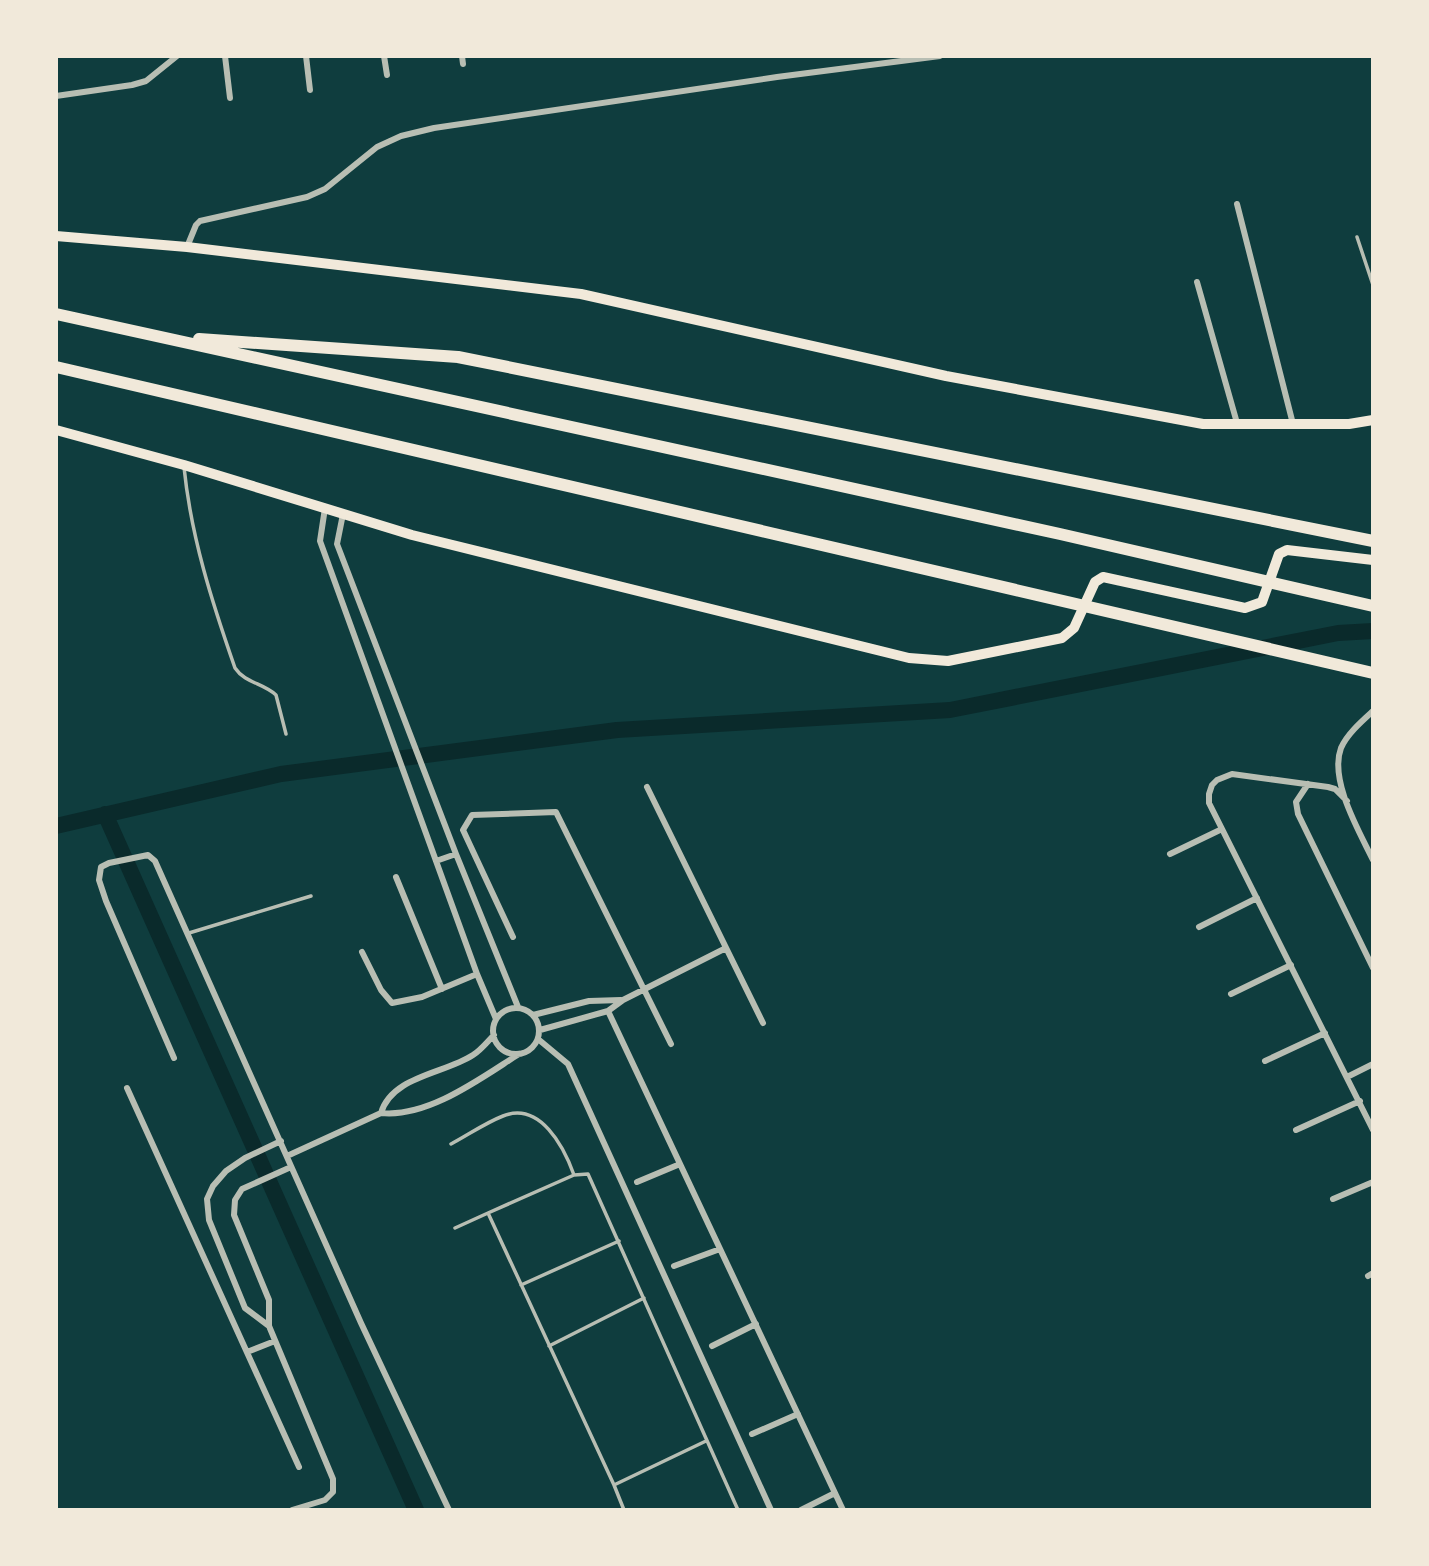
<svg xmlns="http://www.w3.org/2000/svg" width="1429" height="1566" font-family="'Fira Sans',sans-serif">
<rect width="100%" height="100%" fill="#0f3d3e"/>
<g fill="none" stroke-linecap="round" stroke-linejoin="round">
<!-- canal -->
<path stroke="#0a2a2b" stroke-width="16" d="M 105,814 L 416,1510
M 56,826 L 281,774 L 617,730 L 950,710 L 1338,633 L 1373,631"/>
<!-- service -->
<path stroke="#b8beb3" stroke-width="3.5" d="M 1357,237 L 1373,285
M 184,467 C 191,537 212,602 235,668 C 245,683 263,683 276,695 L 286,734
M 189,933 L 311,896
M 451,1144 C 468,1135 485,1123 503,1116 C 540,1101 564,1147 574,1175
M 455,1228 L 488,1213
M 521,1285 L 619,1241
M 549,1346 L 644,1298
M 706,1441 L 614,1485 L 488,1213 L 574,1175 L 588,1174 L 738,1510
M 614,1485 L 624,1510"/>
<!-- minor -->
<path stroke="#b8beb3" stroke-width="6" d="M 225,56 L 230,98
M 306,56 L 310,90
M 384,56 L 387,75
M 462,56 L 463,64
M 56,96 L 132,85 L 146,81 L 177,56
M 1237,204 L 1293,424
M 187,247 L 196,225 L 200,221 L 307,197 L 325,189 L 377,147 L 401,136 L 434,128 L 777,77 L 940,56
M 1197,282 L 1237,423
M 325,508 L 320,541 L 477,974 L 496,1019
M 343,514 L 337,544 L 456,854 L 518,1007
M 1373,711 C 1362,721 1347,734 1341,748 C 1329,780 1359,831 1373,860
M 1308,784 L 1296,802 L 1298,814 L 1373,968
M 647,787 L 763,1023
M 1347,801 L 1335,789 L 1328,787 L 1232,774 L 1217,780 L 1212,785 L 1209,794 L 1209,803 L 1373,1130
M 1170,854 L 1222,829
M 436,861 L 456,854
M 396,877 L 442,989
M 1199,927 L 1257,898
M 513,937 L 463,830 L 472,815 L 556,812 L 671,1044
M 362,952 L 381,990 L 392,1003 L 422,997 L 477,974
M 1231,994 L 1291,965
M493 1031a23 23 0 1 1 46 0a23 23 0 1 1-46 0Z
M 608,1011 L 843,1510
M 533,1015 L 589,1001 L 621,1000
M 540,1030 L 608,1011 L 623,1000 L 726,948
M 538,1039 L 568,1064 L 771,1510
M 174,1058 L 106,901 L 99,880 L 101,867 L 109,863 L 148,855 L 155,861 L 361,1323 L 449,1510
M 1265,1061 L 1325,1033
M 1347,1077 L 1373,1064
M 127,1088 L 299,1467
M 381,1113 C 392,1076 444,1074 473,1055 C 481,1050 487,1042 494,1035
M 1296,1130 L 1360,1101
M 287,1156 L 381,1113 C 428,1118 481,1078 519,1054
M 291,1167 L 242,1189 L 235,1200 L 234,1215 L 269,1300 L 269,1326 L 333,1479 L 333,1492 L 325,1500 L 292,1510
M 637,1182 L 680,1164
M 1333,1199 L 1373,1182
M 674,1266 L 720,1249
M 1368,1276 L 1373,1273
M 269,1326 L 245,1308 L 209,1220 L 207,1199 L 213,1186 L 226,1171 L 245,1158 L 281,1141
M 712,1346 L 756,1324
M 247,1352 L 275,1341
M 752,1434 L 798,1414
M 801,1510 L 835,1493"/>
<!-- secondary -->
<path stroke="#f1e9da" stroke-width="10" d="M 56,236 L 187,247 L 581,294 L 946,376 L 1203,424 L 1349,424 L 1373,420
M 56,430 L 184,465 L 412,535 L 909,658 L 948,661 L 1062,638 L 1074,628 L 1095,582 L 1103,577 L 1245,608 L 1262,602 L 1279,554 L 1287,550 L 1373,560"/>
<!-- motorway -->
<path stroke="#f1e9da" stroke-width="12" d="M 56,314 L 1060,534 L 1373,606
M 199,339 L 458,357 L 1373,541
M 56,367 L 1373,673"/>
</g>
<!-- border -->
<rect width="1429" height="1566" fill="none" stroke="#f1e9da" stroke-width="116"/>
</svg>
